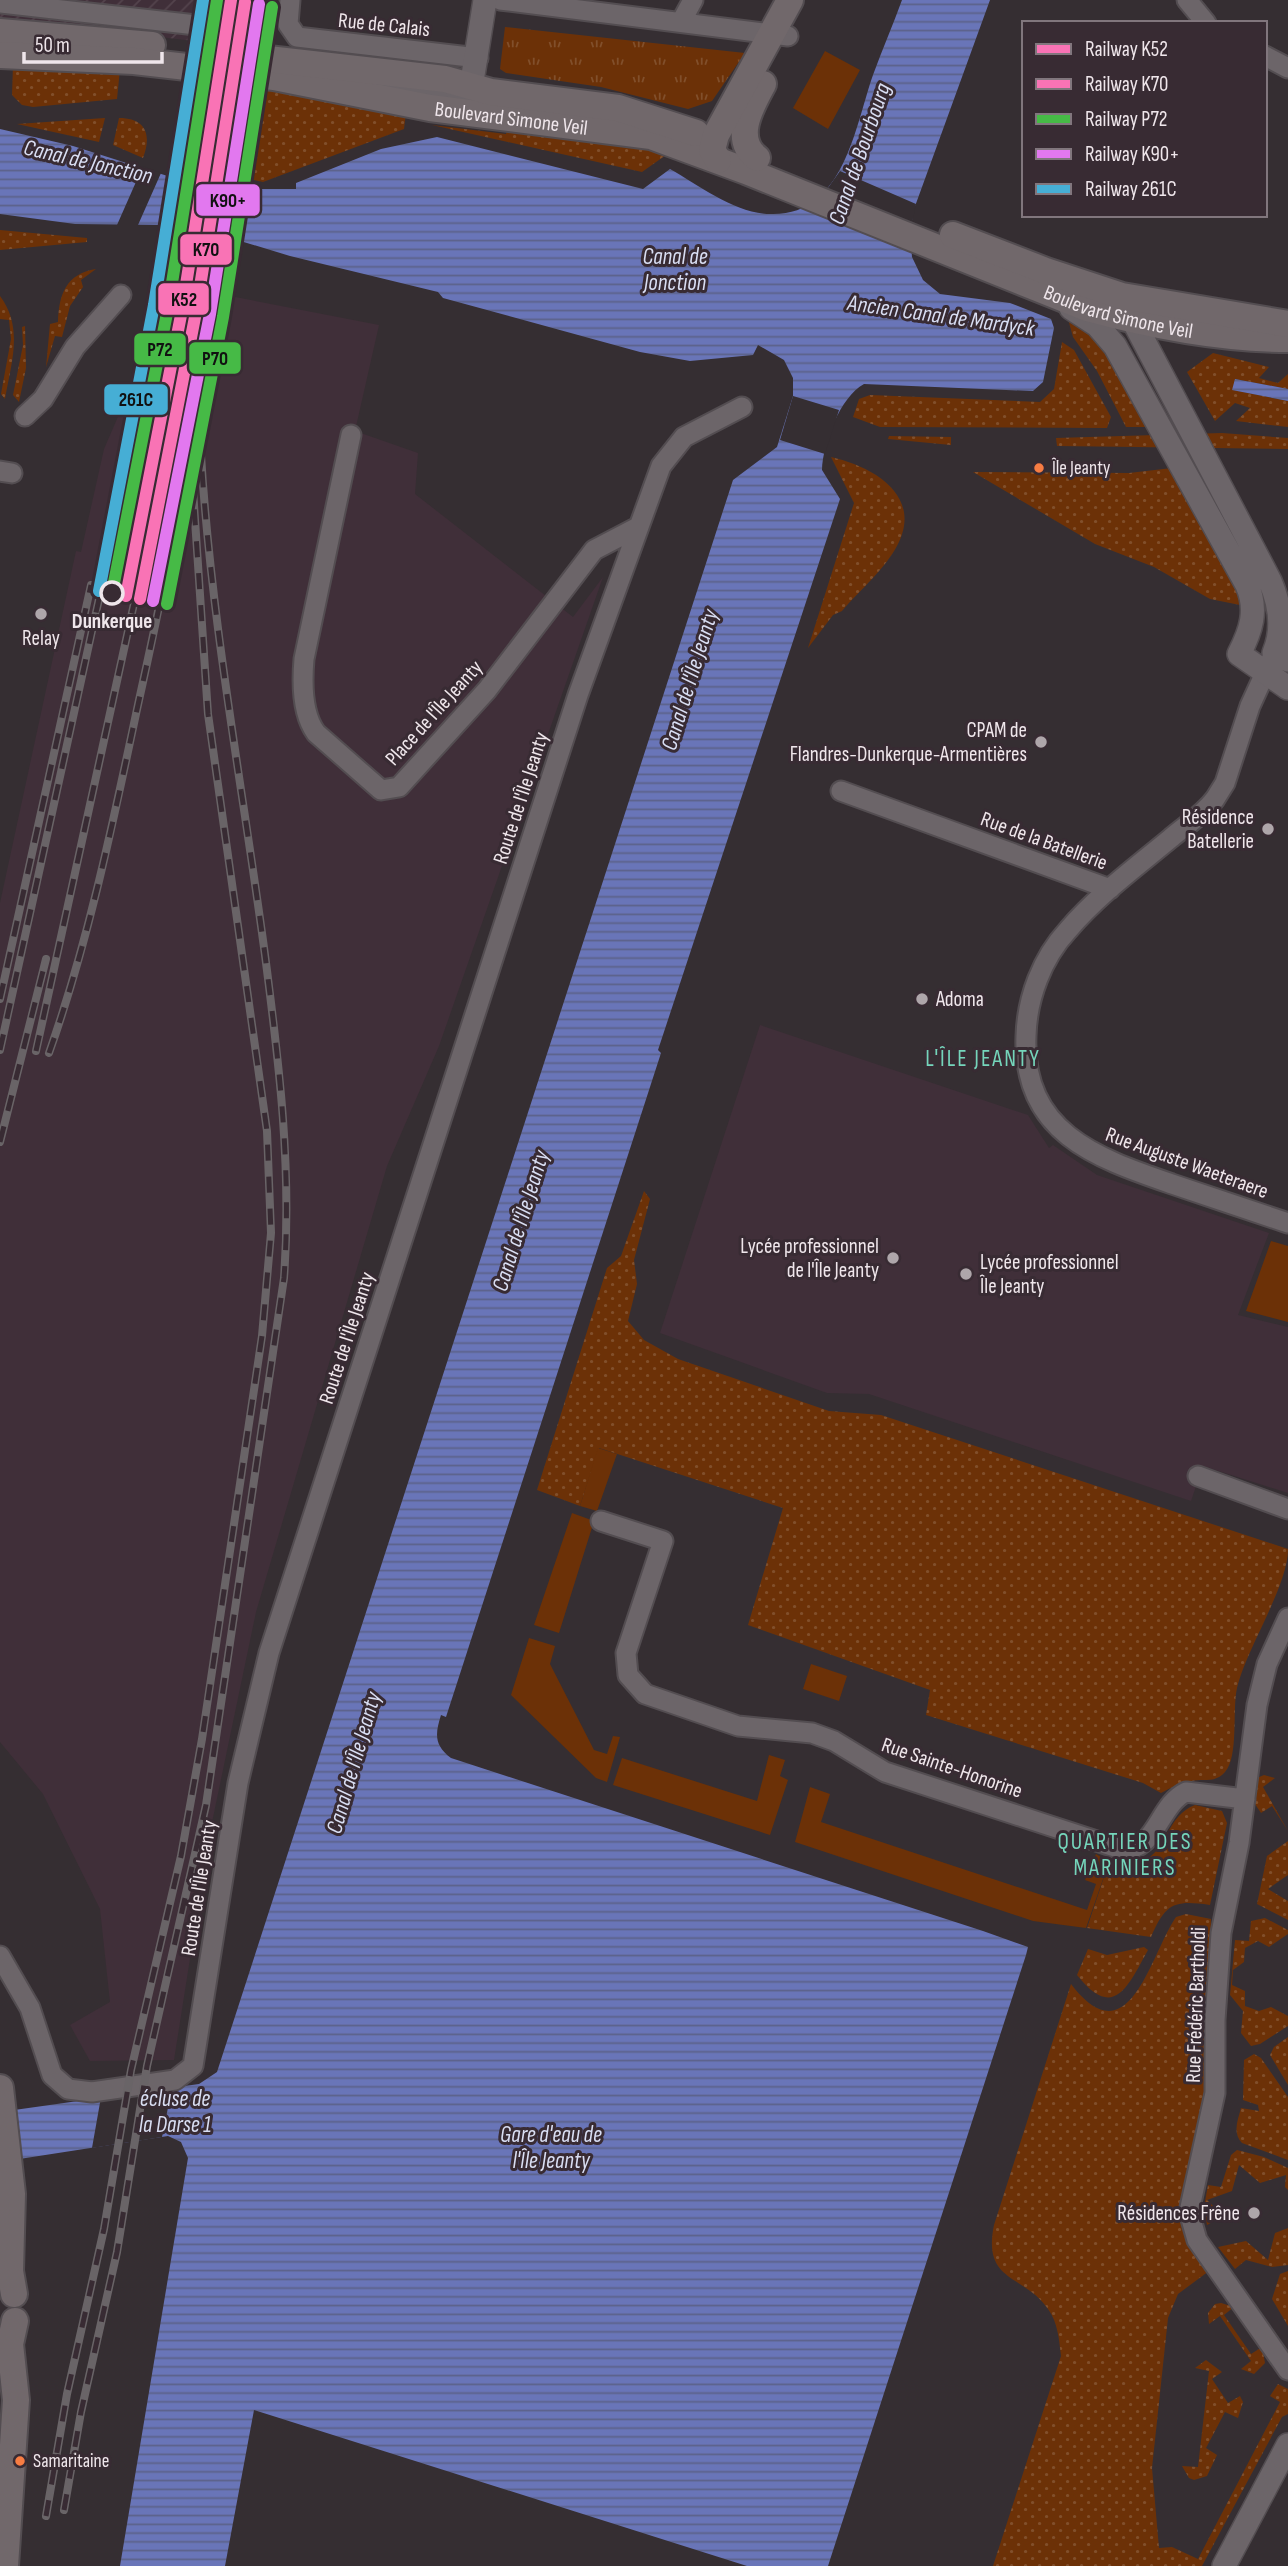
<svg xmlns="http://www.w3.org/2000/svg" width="1288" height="2566" font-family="'Sofia Sans Condensed',sans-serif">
<defs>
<pattern id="industrial-furrows" width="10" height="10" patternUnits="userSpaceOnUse" patternTransform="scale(1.75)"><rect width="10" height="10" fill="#402f39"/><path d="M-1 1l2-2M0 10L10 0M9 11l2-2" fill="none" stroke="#53434c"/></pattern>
<pattern id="grass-dots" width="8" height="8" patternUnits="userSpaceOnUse" patternTransform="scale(1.75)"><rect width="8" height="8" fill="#6c3107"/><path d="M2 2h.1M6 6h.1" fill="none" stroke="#814f2b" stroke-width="1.8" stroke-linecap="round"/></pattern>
<pattern id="park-tufts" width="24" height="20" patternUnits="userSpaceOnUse" patternTransform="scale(1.75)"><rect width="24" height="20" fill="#6c3107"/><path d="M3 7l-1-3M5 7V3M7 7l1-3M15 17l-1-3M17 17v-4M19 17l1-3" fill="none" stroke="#814f2b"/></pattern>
<pattern id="water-rules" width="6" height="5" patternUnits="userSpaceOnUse" patternTransform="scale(1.75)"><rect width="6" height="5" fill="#6975b8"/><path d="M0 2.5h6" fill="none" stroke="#5c628a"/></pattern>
</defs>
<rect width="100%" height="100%" fill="#352e32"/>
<!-- built -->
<path fill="#402f39" d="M 158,282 L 379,325 L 355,431 L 418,453 L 415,494 L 573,617 L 603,577 L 439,1046 L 387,1166 L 256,1612 L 210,1832 L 174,2060 L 90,2061 L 70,2025 L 110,2002 L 100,1909 L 43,1794 L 0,1742 L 0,903 L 76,551 L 81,552 L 104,449 L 159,322 Z
M 760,1025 L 1028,1115 L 1049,1148 L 1053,1145 L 1097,1175 L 1269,1233 L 1238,1315 L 1288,1327 L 1288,1493 L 1203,1466 L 1191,1501 L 869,1394 L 827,1393 L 660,1333 Z"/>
<!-- industrial -->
<path fill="url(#industrial-furrows)" d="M 0,0 L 199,0 L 194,41 L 0,18 Z"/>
<!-- grass -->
<path fill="url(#grass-dots)" d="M 13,65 L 120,69 L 117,99 L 33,107 L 22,105 L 12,95 Z
M 251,83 L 406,113 L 404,129 L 263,182 L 235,176 Z
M 105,118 L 99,142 L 17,124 Z
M 119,118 C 146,118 152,135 143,158 L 113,145 Z
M 432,125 L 506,134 L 508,126 L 617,140 L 666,155 L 642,172 Z
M 0,230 L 87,238 L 87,242 L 0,250 Z
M 96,269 L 81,280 L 83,287 L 70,306 L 62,337 L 55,336 L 46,367 L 50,324 L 58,322 C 59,294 66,274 96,269 Z
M 0,296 C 24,328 11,363 5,399 L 1,394 L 11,339 L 9,320 L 0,319 Z
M 1068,319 L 1100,340 L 1148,427 L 1126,427 L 1097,371 L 1073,337 Z
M 25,326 L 26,368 L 19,402 L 13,395 L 23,345 L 22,327 Z
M 1062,342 L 1074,350 L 1111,417 L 1107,428 L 880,427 L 853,417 L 859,399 L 870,395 L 1040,402 L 1054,389 Z
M 1213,353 L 1269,367 L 1259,378 L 1278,383 L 1288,374 L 1288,389 L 1235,379 L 1233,390 L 1288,401 L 1288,427 L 1236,421 L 1250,408 L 1235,403 L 1215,421 L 1187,372 Z
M 1222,433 L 1288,438 L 1288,449 L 1057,446 L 1056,438 Z
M 889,436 L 951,437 L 951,445 L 888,439 Z
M 831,457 C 871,466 923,494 898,544 C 886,568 860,590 842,611 L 833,615 L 808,648 L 854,503 Z
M 1172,468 L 1218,547 L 1245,606 L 1210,599 L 1154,567 L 1095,544 L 973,472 L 1129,473 Z
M 644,1191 L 650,1199 L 634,1260 L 637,1284 L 628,1321 L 644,1340 L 678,1359 L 829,1411 L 881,1415 L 1288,1549 C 1288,1586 1247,1647 1237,1688 C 1232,1710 1239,1756 1225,1772 C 1214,1784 1204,1778 1191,1781 C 1181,1783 1170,1788 1161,1793 L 1143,1783 L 926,1715 L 930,1690 L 748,1625 L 783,1508 L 599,1448 L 580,1506 L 537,1490 L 607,1268 L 621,1256 Z
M 1264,1775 L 1275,1778 L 1263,1787 L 1288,1831 L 1272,1806 L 1261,1813 L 1255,1804 L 1257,1778 Z
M 1195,1805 L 1222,1811 L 1227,1823 L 1210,1905 C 1174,1900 1166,1903 1151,1937 L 1087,1928 L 1109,1862 C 1121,1862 1136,1864 1148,1858 C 1167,1847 1168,1815 1195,1805 Z
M 1288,1841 L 1288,1875 L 1268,1889 L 1288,1901 L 1288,1920 L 1257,1904 L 1267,1856 Z
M 1186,1914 L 1211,1919 L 1208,2080 L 1182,2194 L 1182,2218 L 1186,2236 L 1209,2271 L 1178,2294 L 1168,2318 L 1152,2468 L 1159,2548 L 1172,2547 L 1198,2559 L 1280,2402 L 1270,2396 L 1278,2384 L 1288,2389 L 1288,2414 L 1282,2417 L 1202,2566 L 993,2566 L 1061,2356 C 1059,2339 1058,2323 1048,2309 C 1024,2274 982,2283 994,2225 L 1071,1984 C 1129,2060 1150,1955 1176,1917 Z
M 1265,1918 L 1288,1930 L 1288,1934 L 1269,1947 L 1258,1941 L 1245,1948 L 1244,1962 L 1233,1970 L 1232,1985 L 1245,1991 L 1245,2006 L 1259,2011 L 1271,2007 L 1288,2016 L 1288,2026 L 1260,2044 L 1251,2046 L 1241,2033 L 1243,2011 L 1230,1995 L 1235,1940 L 1249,1941 L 1251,1921 Z
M 1144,1947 L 1148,1950 C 1128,1986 1114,2022 1077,1975 L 1088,1949 L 1107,1955 Z
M 1288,2037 L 1288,2085 L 1270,2055 L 1274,2047 Z
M 1254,2054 L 1261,2058 L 1288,2097 L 1288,2160 L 1242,2143 C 1232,2132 1238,2120 1241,2108 L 1259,2111 L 1258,2105 L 1243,2100 L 1244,2060 Z
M 1237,2150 L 1264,2157 L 1288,2168 L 1288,2190 L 1285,2187 L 1286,2175 L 1260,2183 L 1239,2165 L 1232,2191 L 1207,2200 L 1223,2216 L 1207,2225 L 1204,2207 L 1208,2185 L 1221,2187 L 1231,2155 Z
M 1288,2228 L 1288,2265 L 1272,2267 L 1246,2260 L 1235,2269 L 1218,2247 L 1246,2241 L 1268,2260 L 1275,2233 Z
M 1288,2271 L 1288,2326 L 1272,2299 L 1280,2274 Z
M 1221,2303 L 1234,2307 L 1224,2315 L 1251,2354 L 1262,2347 L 1265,2363 L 1254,2374 L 1241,2369 L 1251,2361 L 1220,2316 L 1209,2324 L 1208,2313 L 1215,2304 Z
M 1206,2360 L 1222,2372 L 1212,2379 L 1228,2403 L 1240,2396 L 1243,2402 L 1238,2418 L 1225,2412 L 1206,2448 L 1217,2455 L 1207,2476 L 1194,2480 L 1189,2478 L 1182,2466 L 1198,2467 L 1209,2371 L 1195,2368 Z"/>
<!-- park -->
<path fill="url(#park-tufts)" d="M 505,27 L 745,53 L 712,101 L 688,109 L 601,87 L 506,73 L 500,69 Z"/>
<!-- garden -->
<path fill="#6c3107" d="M 825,51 L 860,70 L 828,129 L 793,108 Z
M 1271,1241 L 1288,1246 L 1288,1322 L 1246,1311 Z
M 598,1448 L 617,1454 L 597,1511 L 580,1506 Z
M 572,1513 L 594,1521 L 559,1633 L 534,1625 Z
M 529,1638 L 555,1646 L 550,1664 L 594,1750 L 607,1754 L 613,1736 L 620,1737 L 607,1782 L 596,1778 L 511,1695 Z
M 811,1664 L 847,1676 L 839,1701 L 803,1689 Z
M 769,1755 L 785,1760 L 780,1776 L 788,1780 L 770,1835 L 613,1785 L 622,1758 L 757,1801 Z
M 810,1787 L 830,1794 L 821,1822 L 1087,1910 L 1096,1884 L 1085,1880 L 1096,1854 L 1109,1862 L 1086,1928 L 1033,1921 L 795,1842 Z"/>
<!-- water -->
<path fill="url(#water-rules)" d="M 902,0 L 990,0 L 914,209 L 910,232 L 912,257 L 923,280 L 940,294 L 1010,303 L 1051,319 L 1054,328 L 1043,382 L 1033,391 L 864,384 C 840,397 823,443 822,470 L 840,499 L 658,1050 L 661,1053 L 446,1717 L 441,1715 C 435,1734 434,1745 451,1758 L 983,1931 L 1028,1947 L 1026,1955 L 828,2566 L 747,2566 L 254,2410 L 225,2566 L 120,2566 L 188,2158 L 181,2142 L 168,2136 L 0,2162 L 0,2112 L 199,2084 L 217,2072 L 733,480 L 777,447 L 793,396 L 793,378 L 784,360 L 758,345 L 753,355 L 690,361 L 640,352 L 443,298 L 438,292 L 290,256 L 224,236 L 168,225 L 75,224 L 0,214 L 0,129 L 73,146 L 177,179 L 232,189 L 296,189 L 296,183 L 381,149 L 437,137 L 643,189 L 670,169 C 700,186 736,214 771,214 C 844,216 855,126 873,75 C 882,50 893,25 902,0 Z
M 1235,379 L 1288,389 L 1288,401 L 1232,390 Z"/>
<!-- pier -->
<path fill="#352e32" d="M 143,166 L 161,173 L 138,225 L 117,225 Z
M 840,171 L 916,204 L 910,232 L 825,192 Z
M 177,179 L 232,189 L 224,236 L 168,225 Z
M 793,396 L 839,410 L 825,454 L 780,440 Z
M 172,2088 L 162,2137 L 92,2148 L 101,2097 Z"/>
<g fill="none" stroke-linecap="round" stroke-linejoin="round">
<defs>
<path id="minor" d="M 290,0 L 288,24 L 297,37 L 478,58
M 500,0 L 788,36
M 1187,0 L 1206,23
M 0,3 L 205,26
M 681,22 L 693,0
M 1265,56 L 1288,68
M 25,416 L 43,399 L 75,347 L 121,295
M 351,435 L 304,659 C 302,682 302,714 316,733 L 381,790 L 399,787 L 487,690 L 594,550 L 638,527
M 0,471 L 12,473
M 1271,660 L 1250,706 L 1225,783 L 1215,799 C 1203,815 1186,825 1171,838 C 1136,867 1098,895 1068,930 C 1042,958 1027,998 1026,1036 C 1022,1133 1097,1158 1172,1184 C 1211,1197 1249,1210 1288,1223
M 841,791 L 1110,889
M 1198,1476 L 1288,1509
M 601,1521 L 663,1541 L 626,1653 L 628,1675 L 645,1694 L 738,1726 L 812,1733 L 834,1741 L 885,1772 L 1121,1849 C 1156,1853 1158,1805 1186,1792 L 1245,1799
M 1288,1618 L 1267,1664 L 1257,1705 L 1239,1843 L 1221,1933 L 1215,2020 L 1215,2093 L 1189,2212 L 1197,2240 L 1288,2370
M 0,1956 L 30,2008 L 52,2075 L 68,2089 L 92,2092 L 175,2080 L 193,2066 L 238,1783 L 269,1653 L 578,695 L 661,466 L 684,437 L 742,407"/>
<path id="tertiary" d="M 368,85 L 470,94 L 485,0
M 1126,307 L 1270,581 C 1280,604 1284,629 1274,653 L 1288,660
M 1071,308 L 1097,325 L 1115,346 L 1247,585 C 1258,610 1251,631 1239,654 L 1288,688
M 1224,2566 L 1288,2445"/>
<g id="secondary">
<path d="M 0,32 L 152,45"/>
<path id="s1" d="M 0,55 L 134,61 L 274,77 L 430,108 L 651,136 L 746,171 L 1087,308 C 1153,326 1219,339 1288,339"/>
<path d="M 259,58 L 445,79 L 491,92 L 618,108 L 696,133"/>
<path d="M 757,158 C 732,139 751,106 763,84"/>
<path d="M 718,160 L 712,150 L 716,135 L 790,0"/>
<path d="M 953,235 L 1046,271 L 1122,296 L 1288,324"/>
<path d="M 0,2088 L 12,2194 L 10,2271 L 14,2294"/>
<path d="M 5,2566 L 16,2400 L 10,2344 L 15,2321"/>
</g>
</defs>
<!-- minor casing -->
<use href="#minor" stroke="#534d51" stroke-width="23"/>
<!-- tertiary casing -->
<use href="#tertiary" stroke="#534d51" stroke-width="26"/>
<!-- secondary casing -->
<use href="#secondary" stroke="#534d51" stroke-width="30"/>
<!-- minor -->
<use href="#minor" stroke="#6c6569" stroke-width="19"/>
<!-- tertiary -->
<use href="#tertiary" stroke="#6c6569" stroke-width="23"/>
<!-- secondary -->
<use href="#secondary" stroke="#71686b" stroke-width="26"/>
<defs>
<path id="rail" d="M 188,369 L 190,432
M 188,376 L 196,288 L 244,0
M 0,999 L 91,585
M 0,1050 L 106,567 L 152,406 L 171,314
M 36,1051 L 158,494 L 169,431 L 182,310
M 49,1053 C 88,943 112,827 136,714 C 157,617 180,521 185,421
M 0,1142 L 46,959
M 64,2510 L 81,2412 L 117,2252 L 147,2066 L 206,1805 L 284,1278 C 292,1169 279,1063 265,955 C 243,790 211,621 201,455 C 192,305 232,148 256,0
M 46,2516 L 67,2394 L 104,2229 L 131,2070 L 181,1856 L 202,1739 L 262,1336 L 271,1233 L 267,1131 L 208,714 L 191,460"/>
</defs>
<!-- rail casing -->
<use href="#rail" stroke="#696467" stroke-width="8"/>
<!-- rail -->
<use href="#rail" stroke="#382b33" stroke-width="5" stroke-dasharray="16" stroke-linecap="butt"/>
<defs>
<path id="rail-1" d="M 126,596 L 182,310 L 231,0"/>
<path id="rail-2" d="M 140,599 L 196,312 L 245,2"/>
<path id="rail-3" d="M 112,593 L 168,308 L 217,0"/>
<path id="rail-4" d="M 153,601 L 210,314 L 259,4"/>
<path id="rail-5" d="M 99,591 L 154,305 L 203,0"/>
<path id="rail-6" d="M 167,604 L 223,317 L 272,7"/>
</defs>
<!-- rail-1 casing -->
<use href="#rail-1" stroke="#382b33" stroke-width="18"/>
<!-- rail-2 casing -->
<use href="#rail-2" stroke="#382b33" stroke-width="18"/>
<!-- rail-3 casing -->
<use href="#rail-3" stroke="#382b33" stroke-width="18"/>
<!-- rail-4 casing -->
<use href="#rail-4" stroke="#382b33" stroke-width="18"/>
<!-- rail-5 casing -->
<use href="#rail-5" stroke="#382b33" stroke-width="18"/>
<!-- rail-6 casing -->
<use href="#rail-6" stroke="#382b33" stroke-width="18"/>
<!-- rail-1 -->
<use href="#rail-1" stroke="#f973b5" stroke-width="12"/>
<!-- rail-2 -->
<use href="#rail-2" stroke="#f973b5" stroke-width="12"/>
<!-- rail-3 -->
<use href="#rail-3" stroke="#46ba46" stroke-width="12"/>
<!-- rail-4 -->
<use href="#rail-4" stroke="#e278ef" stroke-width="12"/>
<!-- rail-5 -->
<use href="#rail-5" stroke="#46aed5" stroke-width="12"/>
<!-- rail-6 -->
<use href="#rail-6" stroke="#46ba46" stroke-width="12"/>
</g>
<!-- markers -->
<g fill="#f77d43" stroke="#382b33" stroke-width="2.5">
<circle cx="1039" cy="468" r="6"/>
<circle cx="20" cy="2461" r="6"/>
</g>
<circle fill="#382b33" stroke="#efe6eb" stroke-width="3.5" cx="112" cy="593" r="11"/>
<g fill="#aea6aa" stroke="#382b33" stroke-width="2.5">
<circle cx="41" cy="614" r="7"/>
<circle cx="1041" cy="742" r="7"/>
<circle cx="1268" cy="829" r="7"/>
<circle cx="922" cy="999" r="7"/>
<circle cx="893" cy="1258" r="7"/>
<circle cx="966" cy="1274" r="7"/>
<circle cx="1254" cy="2213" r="7"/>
</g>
<g text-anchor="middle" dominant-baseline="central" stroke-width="6" stroke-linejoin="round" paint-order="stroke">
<!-- bus labels -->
<g font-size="19" fill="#efe6eb" stroke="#382b33" text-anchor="start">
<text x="1052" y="468">Île Jeanty</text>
<text x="33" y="2461">Samaritaine</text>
</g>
<!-- street labels -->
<g font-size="21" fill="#efe6eb" stroke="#382b33">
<text transform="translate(384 25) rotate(6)">Rue de Calais</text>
<text stroke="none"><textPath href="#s1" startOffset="516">Boulevard Simone Veil</textPath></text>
<text stroke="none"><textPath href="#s1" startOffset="1157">Boulevard Simone Veil</textPath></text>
<text transform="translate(434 713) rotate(-48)">Place de l'Île Jeanty</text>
<text transform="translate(521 798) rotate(-72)">Route de l'Île Jeanty</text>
<text transform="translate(1044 841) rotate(20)">Rue de la Batellerie</text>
<text transform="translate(1187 1163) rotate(20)">Rue Auguste Waeteraere</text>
<text transform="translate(347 1338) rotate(-72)">Route de l'Île Jeanty</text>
<text transform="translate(952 1768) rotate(19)">Rue Sainte-Honorine</text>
<text transform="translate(199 1888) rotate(-81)">Route de l'Île Jeanty</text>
<text transform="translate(1196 2005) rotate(-88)">Rue Frédéric Bartholdi</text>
</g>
<!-- stop labels -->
<g font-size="21" font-weight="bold" fill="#efe6eb" stroke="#382b33">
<text x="112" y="621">Dunkerque</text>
</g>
<!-- poi labels -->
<g font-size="21" fill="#efe6eb" stroke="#382b33" text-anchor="end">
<text x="41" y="638" text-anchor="middle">Relay</text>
<text x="1027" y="730">CPAM de<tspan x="1027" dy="24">Flandres-Dunkerque-Armentières</tspan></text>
<text x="1254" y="817">Résidence<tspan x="1254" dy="24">Batellerie</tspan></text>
<text x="936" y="999" text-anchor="start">Adoma</text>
<text x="879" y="1246">Lycée professionnel<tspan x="879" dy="24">de l'Île Jeanty</tspan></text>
<text x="980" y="1262" text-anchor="start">Lycée professionnel<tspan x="980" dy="24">Île Jeanty</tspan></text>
<text x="1240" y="2213">Résidences Frêne</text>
</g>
<!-- water labels -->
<g font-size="23" font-style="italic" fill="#d9def3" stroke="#382b33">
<text transform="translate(860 154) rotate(-71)">Canal de Bourbourg</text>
<text transform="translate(88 162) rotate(13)">Canal de Jonction</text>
<text x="675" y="257">Canal de<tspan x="675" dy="26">Jonction</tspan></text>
<text transform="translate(941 316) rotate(8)">Ancien Canal de Mardyck</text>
<text transform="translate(690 680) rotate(-73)">Canal de l'Île Jeanty</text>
<text transform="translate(521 1221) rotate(-73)">Canal de l'Île Jeanty</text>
<text transform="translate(354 1763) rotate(-74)">Canal de l'Île Jeanty</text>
<text x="175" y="2099">écluse de<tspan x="175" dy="26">la Darse 1</tspan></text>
<text x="551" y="2135">Gare d'eau de<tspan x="551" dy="26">l'Île Jeanty</tspan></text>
</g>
<!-- neighbourhood labels -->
<g font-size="23" letter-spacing="2" fill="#75d5bb" stroke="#382b33">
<text x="983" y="1059">L'ÎLE JEANTY</text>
<text x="1125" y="1842">QUARTIER DES<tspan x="1125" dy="26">MARINIERS</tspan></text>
</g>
</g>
<g stroke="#382b33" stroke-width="2.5">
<rect x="195" y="183" width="66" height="34" rx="7" fill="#e278ef"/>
<rect x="179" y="233" width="54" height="33" rx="7" fill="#f973b5"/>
<rect x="157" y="282" width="53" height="34" rx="7" fill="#f973b5"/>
<rect x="133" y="332" width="54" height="34" rx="7" fill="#46ba46"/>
<rect x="188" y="341" width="54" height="34" rx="7" fill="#46ba46"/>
<rect x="103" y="383" width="66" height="33" rx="7" fill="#46aed5"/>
</g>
<g font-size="19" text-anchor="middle" font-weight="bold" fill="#111">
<text x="228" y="207">K90+</text>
<text x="206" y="256">K70</text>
<text x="184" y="306">K52</text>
<text x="160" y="356">P72</text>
<text x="215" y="365">P70</text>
<text x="136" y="406">261C</text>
</g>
<!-- legend -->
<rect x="1022" y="21" width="245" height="196" fill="#382b33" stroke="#81767d" stroke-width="2"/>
<rect x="1036" y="44" width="35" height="10" fill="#f973b5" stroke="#81767d" stroke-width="2"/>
<text x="1085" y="56" font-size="21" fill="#efe6eb">Railway K52</text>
<rect x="1036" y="79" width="35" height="10" fill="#f973b5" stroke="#81767d" stroke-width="2"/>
<text x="1085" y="91" font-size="21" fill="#efe6eb">Railway K70</text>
<rect x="1036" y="114" width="35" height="10" fill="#46ba46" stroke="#81767d" stroke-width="2"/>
<text x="1085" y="126" font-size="21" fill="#efe6eb">Railway P72</text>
<rect x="1036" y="149" width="35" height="10" fill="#e278ef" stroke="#81767d" stroke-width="2"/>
<text x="1085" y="161" font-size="21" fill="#efe6eb">Railway K90+</text>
<rect x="1036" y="184" width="35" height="10" fill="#46aed5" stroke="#81767d" stroke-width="2"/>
<text x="1085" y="196" font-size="21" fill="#efe6eb">Railway 261C</text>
<!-- scale -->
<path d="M24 52v10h138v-10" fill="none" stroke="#efe6eb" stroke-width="3.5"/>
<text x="35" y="52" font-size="21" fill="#efe6eb" stroke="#382b33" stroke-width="5" paint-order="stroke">50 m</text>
</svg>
